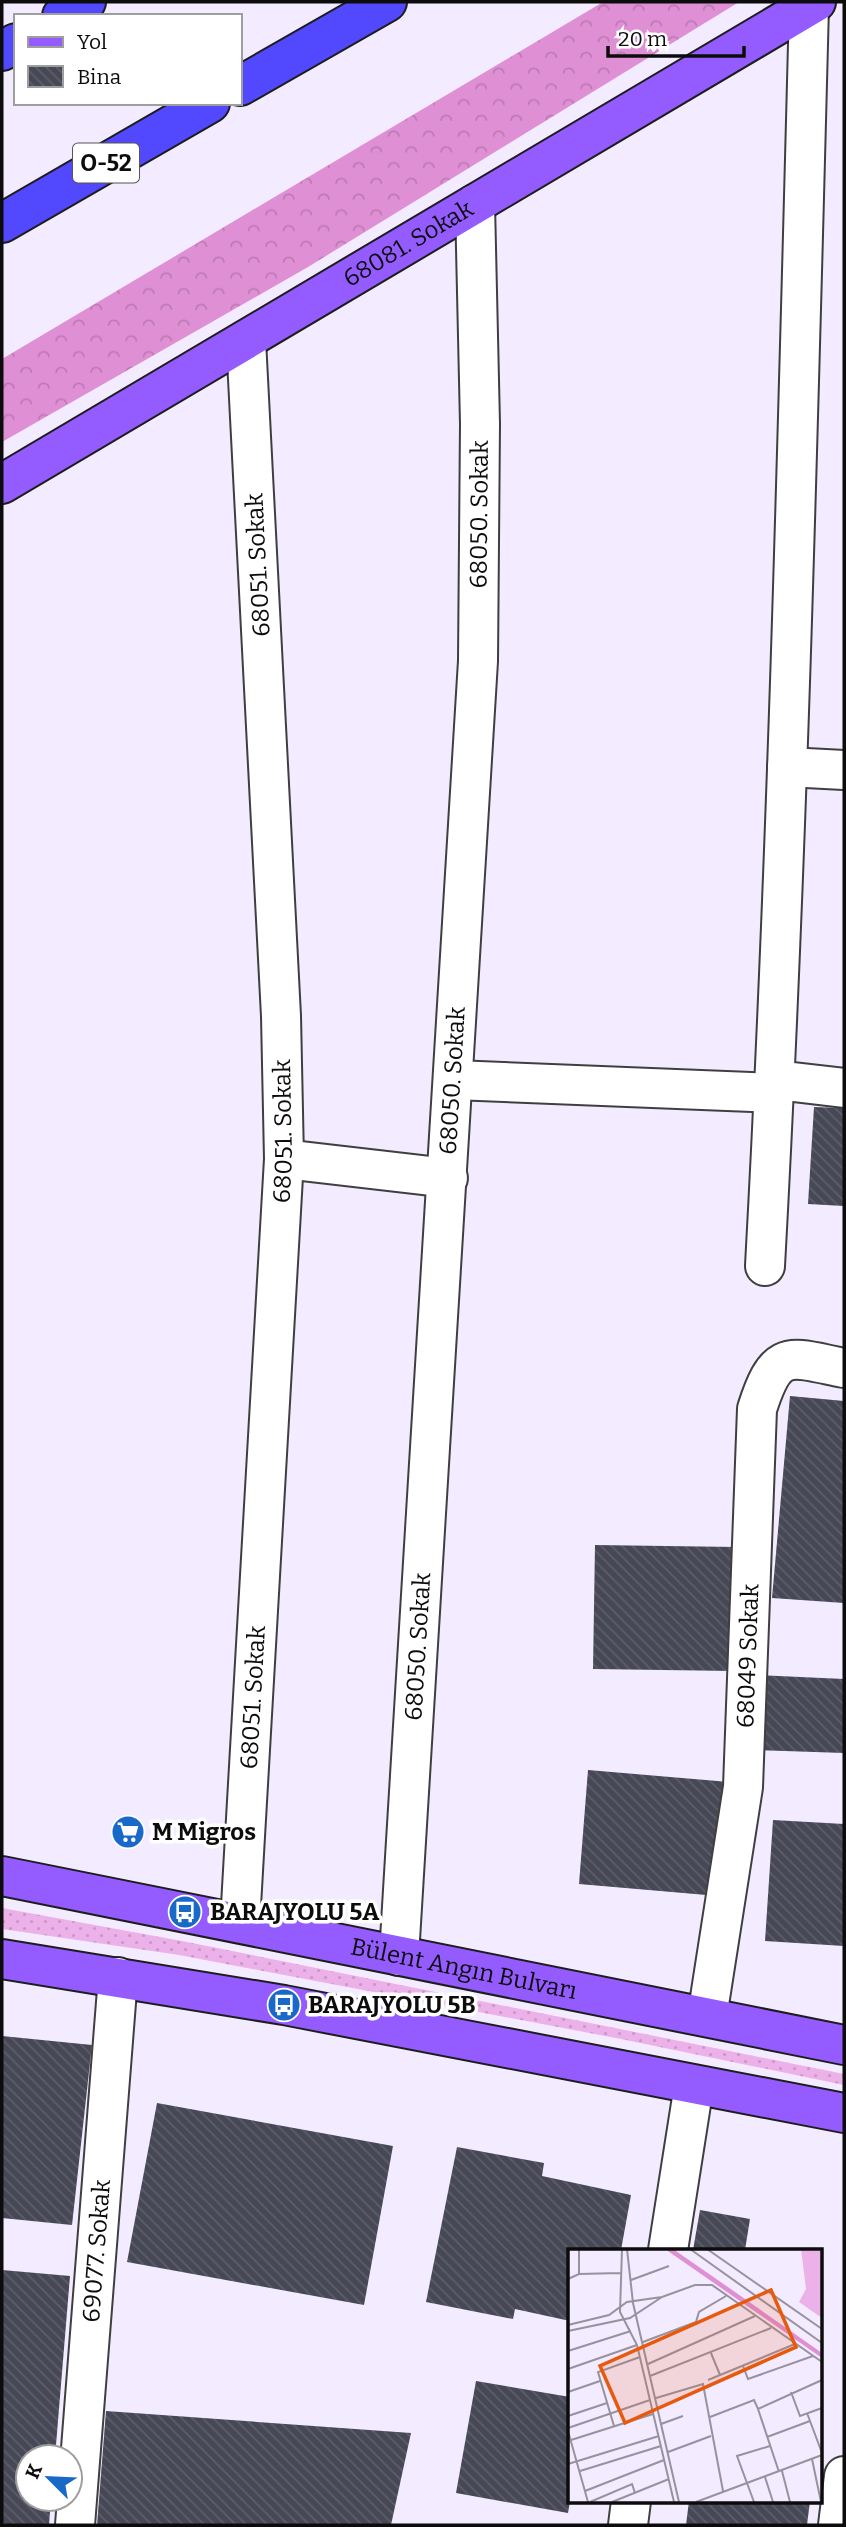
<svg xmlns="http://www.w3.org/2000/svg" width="846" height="2527" font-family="Bitter,serif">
<defs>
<pattern id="grass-dots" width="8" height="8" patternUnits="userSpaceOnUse" patternTransform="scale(1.75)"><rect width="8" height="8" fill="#edb1e9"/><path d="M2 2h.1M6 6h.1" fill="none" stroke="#ca97c7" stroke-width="1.8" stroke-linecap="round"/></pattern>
<pattern id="forest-crowns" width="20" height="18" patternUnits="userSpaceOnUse" patternTransform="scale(1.75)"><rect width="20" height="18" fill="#df8fd4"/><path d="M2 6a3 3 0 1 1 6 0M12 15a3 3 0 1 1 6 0" fill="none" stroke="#be7ab5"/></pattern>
<pattern id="building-back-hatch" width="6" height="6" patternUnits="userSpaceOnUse" patternTransform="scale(1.75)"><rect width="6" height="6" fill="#474856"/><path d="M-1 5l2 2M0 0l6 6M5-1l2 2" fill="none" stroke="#5d5e69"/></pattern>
</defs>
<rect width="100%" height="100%" fill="#f3ebff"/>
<!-- grass -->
<path fill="url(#grass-dots)" d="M 2,1908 L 182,1941 L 844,2074 L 844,2085 L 621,2039 L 179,1955 L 2,1929 Z"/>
<!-- forest -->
<path fill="url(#forest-crowns)" d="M 603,2 L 739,2 L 308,267 L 2,442 L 2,359 Z"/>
<!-- building -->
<path fill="url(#building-back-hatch)" d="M 814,1107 L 844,1108 L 844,1206 L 808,1204 Z
M 790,1396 L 844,1401 L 844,1603 L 772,1598 Z
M 595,1545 L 736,1547 L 733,1671 L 593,1669 Z
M 759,1675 L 844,1679 L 844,1753 L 756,1750 Z
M 588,1770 L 729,1782 L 718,1896 L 579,1884 Z
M 773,1820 L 844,1824 L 844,1946 L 765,1941 Z
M 2,2036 L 92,2045 L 72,2225 L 2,2218 Z
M 157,2103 L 393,2146 L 364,2305 L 127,2262 Z
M 457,2147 L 544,2163 L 542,2176 L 631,2195 L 621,2250 L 570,2250 L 570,2321 L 515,2309 L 513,2319 L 426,2302 Z
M 700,2210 L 750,2219 L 745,2250 L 693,2250 Z
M 2,2270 L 70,2276 L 55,2457 L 28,2457 L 28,2499 L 51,2499 L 49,2525 L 2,2525 Z
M 476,2381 L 570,2397 L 570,2501 L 568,2513 L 456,2493 Z
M 106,2411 L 411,2433 L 391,2525 L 97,2525 Z
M 689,2501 L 810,2501 L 807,2525 L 686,2525 Z"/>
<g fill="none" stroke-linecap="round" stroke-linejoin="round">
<defs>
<g id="minor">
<path d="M 787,767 L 844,770"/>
<path d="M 454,1080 L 775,1093"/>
<path d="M 776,1080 L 844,1088"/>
<path d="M 284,1159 L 448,1178"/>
<path d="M 765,1266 C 788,846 798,426 809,6"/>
<path id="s1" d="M 240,1923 L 284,1159 L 281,1016 L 246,340"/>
<path id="s2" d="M 399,1956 L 478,661 L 480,424 L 475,204"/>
<path id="s3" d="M 707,2017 L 743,1787 L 757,1409 C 777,1347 788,1357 844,1368"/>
<path d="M 668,2250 L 694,2085"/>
<path id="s4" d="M 75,2525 L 118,1977"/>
<path d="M 628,2525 L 631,2501"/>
<path d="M 838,2525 L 844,2476"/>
</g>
<g id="major">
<path id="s5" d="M 2,484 L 816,2"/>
<path id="s6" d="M 2,1876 L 844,2045"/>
<path d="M 2,1959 L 284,2005 L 844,2113"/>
</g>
<path id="highway" d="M 62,16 L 86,2
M 2,51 L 16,43
M 240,86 L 387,2
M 2,223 L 210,103"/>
</defs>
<!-- minor casing -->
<use href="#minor" stroke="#3f3f3f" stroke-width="42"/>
<!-- major casing -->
<use href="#major" stroke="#1d1d1d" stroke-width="42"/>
<!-- highway casing -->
<use href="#highway" stroke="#1d1d1d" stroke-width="42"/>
<!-- minor -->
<use href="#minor" stroke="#fff" stroke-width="38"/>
<!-- major -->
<use href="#major" stroke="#945bff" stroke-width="38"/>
<!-- highway -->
<use href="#highway" stroke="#5249ff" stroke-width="38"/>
</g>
<!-- icons -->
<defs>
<symbol id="supermarket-disc" viewBox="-11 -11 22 22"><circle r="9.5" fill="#1869c8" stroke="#fff"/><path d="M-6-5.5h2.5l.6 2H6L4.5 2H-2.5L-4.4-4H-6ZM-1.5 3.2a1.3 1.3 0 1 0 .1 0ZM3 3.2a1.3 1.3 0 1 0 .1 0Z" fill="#fff"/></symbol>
<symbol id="bus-disc" viewBox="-11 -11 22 22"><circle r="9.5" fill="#1869c8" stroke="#fff"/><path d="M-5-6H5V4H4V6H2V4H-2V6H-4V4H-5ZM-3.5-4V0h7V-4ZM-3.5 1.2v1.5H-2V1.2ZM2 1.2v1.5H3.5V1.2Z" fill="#fff"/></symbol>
</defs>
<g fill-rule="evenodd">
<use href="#supermarket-disc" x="109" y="1813" width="38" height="38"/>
<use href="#bus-disc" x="166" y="1893" width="38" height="38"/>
<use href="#bus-disc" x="265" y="1986" width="38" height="38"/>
</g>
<g text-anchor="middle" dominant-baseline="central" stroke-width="7" stroke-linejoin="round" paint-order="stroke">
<!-- shield labels -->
<rect fill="#fff" stroke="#555" stroke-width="2" x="73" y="143.5" width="66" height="39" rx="5"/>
<g font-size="23" font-weight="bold" fill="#0c0c0c">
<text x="106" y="163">O-52</text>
</g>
<!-- street labels -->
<g font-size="24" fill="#0c0c0c" stroke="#fff">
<text stroke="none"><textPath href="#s5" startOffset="472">68081. Sokak</textPath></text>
<text stroke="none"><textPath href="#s2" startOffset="1444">68050. Sokak</textPath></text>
<text transform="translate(258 565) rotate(-93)">68051. Sokak</text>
<text stroke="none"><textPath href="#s2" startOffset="877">68050. Sokak</textPath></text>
<text stroke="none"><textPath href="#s1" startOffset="793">68051. Sokak</textPath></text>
<text stroke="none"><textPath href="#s2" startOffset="310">68050. Sokak</textPath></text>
<text stroke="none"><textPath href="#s3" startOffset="364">68049 Sokak</textPath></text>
<text stroke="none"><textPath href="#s1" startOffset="226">68051. Sokak</textPath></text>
<text stroke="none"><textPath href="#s6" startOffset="471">Bülent Angın Bulvarı</textPath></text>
<text stroke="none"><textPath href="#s4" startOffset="275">69077. Sokak</textPath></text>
</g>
<!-- poi labels -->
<g font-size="24" font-weight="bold" fill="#0c0c0c" stroke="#fff" text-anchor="start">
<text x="152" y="1832">M Migros</text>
<text x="210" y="1912">BARAJYOLU 5A</text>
<text x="308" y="2005">BARAJYOLU 5B</text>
</g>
</g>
<!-- overview -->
<g transform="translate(568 2249)">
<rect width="254" height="254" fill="#f3ebff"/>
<path d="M 97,0 L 105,0 L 157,36 L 254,104 L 254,109 Z" fill="#df8fd4"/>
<path d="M 233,0 L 254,0 L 254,69 L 231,53 L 238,40 Z" fill="#edb1e9"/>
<path fill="none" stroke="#97929e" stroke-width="2" d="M 11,0 L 11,25M 54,0 L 52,63 L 69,96 L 106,253M 59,0 L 65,54 L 111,253M 122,0 L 254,94M 139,0 L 254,80M 0,30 L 11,25 L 53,24M 63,31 L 101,17M 94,48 L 127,36 L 144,36 L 254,113M 0,76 L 41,66 L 59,53 L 94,48 L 62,69 L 0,82M 75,93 L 128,73 L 131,63 L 158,47M 0,102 L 63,82M 143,104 L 152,126M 80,115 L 187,67M 175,117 L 180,130 L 245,107M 0,120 L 69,96M 82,127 L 203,79M 140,131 L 227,95M 0,143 L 32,132M 223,143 L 232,167 L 254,159M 88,149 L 135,135 L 155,242M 190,160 L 211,223M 239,164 L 254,204M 0,167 L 39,154M 142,168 L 186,151 L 190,160 L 254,131M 93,175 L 115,167M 46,177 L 30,123 L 72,108M 0,179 L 82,151M 0,182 L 20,253M 199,188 L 242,172M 3,191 L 85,165M 100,203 L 143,187M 244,210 L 253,253M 0,215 L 91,187M 12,222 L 93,197M 214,222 L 222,253M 197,228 L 205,253M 17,242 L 96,211M 22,253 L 64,235 L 67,244M 44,253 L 101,230M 128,253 L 254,206M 186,253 L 169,207 L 202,197"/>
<path fill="#e8590c" fill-opacity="0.15" stroke="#e8590c" stroke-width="3.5" d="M 203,41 L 228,98 L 57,174 L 32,117 Z"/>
<rect width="254" height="254" fill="none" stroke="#0c0c0c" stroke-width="3.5"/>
</g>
<!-- border -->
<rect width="846" height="2527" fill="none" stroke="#0c0c0c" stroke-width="7"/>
<!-- legend -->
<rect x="14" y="14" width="228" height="91" fill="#ffffff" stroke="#9e9e9e" stroke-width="2"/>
<rect x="28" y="37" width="35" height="10" fill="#945bff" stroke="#9e9e9e" stroke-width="2"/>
<text x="77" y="49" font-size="21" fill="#0c0c0c">Yol</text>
<rect x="28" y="66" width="35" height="21" fill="url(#building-back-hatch)" stroke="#9e9e9e" stroke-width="2"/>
<text x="77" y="84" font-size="21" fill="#0c0c0c">Bina</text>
<!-- north arrow -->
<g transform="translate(49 2478) rotate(294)"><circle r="33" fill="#ffffff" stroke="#9e9e9e" stroke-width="2"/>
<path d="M0-5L12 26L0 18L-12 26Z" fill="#1869c8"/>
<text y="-10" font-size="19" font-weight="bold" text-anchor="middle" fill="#0c0c0c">K</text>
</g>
<!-- scale -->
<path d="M608 46v10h136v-10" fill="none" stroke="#0c0c0c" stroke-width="3.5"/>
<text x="618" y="46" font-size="21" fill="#0c0c0c" stroke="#ffffff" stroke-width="5" paint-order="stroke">20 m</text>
</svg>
